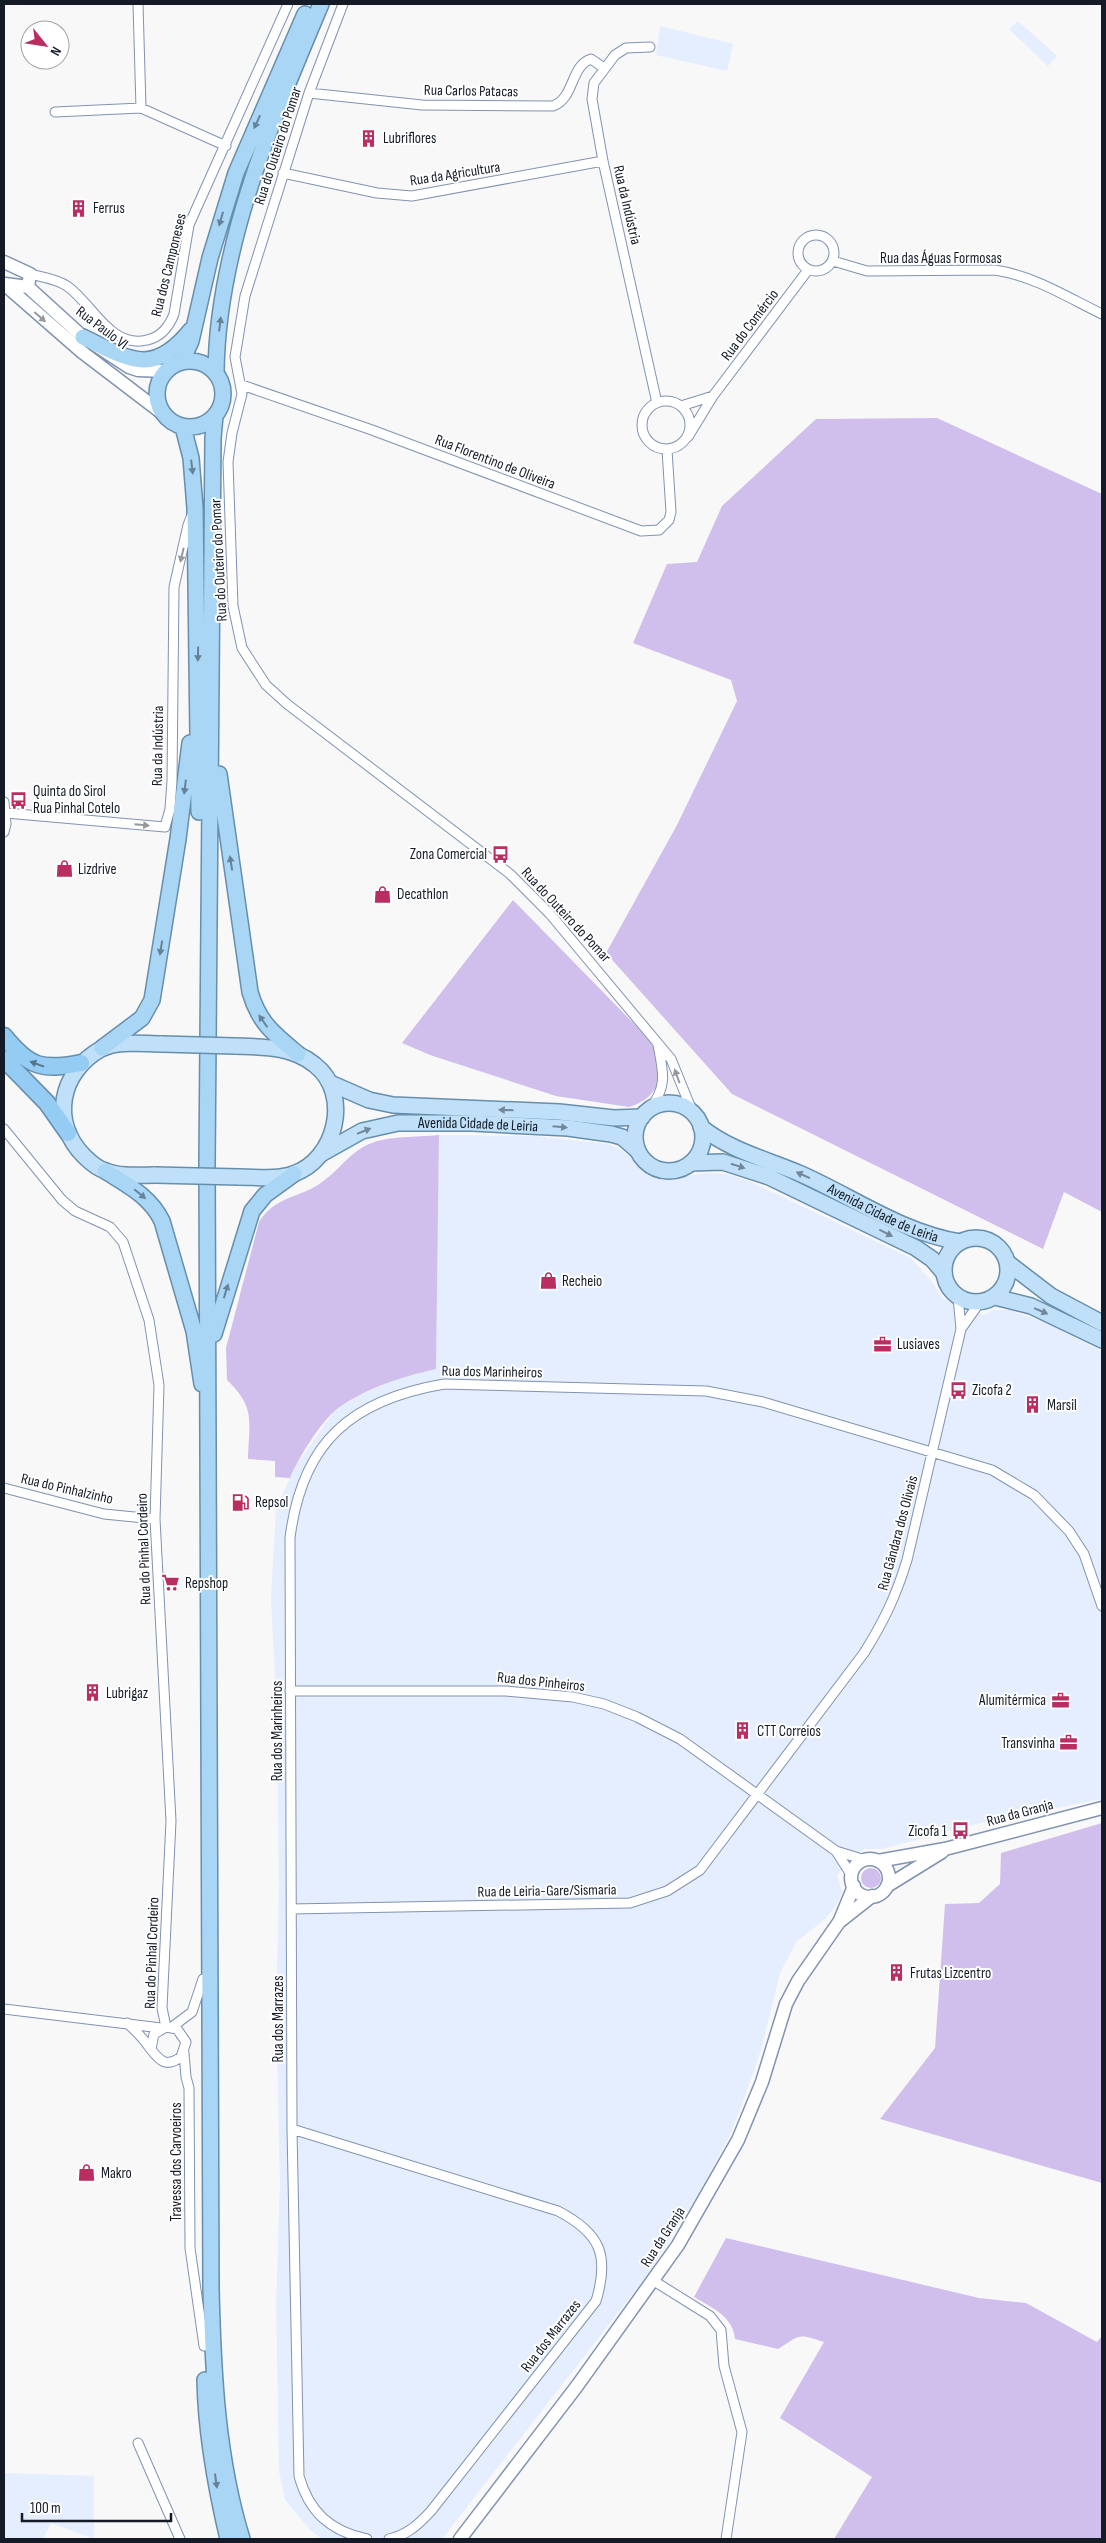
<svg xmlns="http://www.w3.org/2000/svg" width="1106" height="2543" font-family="'Sofia Sans Condensed',sans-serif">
<rect width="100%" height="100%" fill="#f8f8f8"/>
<!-- built -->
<path fill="#e4eefe" d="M 1018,21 L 1057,56 L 1048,66 L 1009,29 Z
M 660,26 L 733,44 L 727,71 L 656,55 Z
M 439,1135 L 534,1136 L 609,1144 L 623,1151 L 646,1171 L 657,1177 L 670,1178 L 707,1173 L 727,1174 L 749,1181 L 911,1258 L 933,1283 L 943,1299 L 983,1315 L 993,1310 L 1009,1310 L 1044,1322 L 1102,1351 L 1102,1799 L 976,1824 L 882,1849 L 864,1849 L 837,1875 L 842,1892 L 837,1904 L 824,1920 L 796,1942 L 780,1973 L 761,2050 L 745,2096 L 730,2135 L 699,2193 L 649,2273 L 442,2539 L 322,2539 L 311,2531 L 285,2500 L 279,2471 L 276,2303 L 280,2185 L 276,2006 L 279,1887 L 277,1722 L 271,1597 L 276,1509 L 295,1467 L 335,1410 L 360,1395 L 399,1378 L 436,1369 Z
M 4,2473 L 94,2476 L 94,2539 L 51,2523 L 43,2539 L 4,2539 Z"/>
<!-- green -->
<path fill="#d0bfed" d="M 937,418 L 1102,494 L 1102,1212 L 1064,1192 L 1043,1249 L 732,1094 L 606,953 L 677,825 L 737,701 L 731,680 L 633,643 L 667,564 L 697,562 L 722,506 L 816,419 Z
M 513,900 L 650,1040 C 664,1070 664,1096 629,1107 L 556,1096 L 430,1055 L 402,1043 Z
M 439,1135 L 436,1369 C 401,1377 366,1388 337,1409 C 322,1420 297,1460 290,1478 L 275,1477 L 275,1461 L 248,1459 C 249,1421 256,1408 227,1380 L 226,1348 L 259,1222 C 276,1195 299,1199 322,1182 C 342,1168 351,1149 377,1141 C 396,1136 419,1137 439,1135 Z
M 1102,1823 L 1102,2183 L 880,2119 L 935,2048 L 945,1904 L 979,1903 L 1000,1884 L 1001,1853 Z
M861 1878a10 10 0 1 1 20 0a10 10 0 1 1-20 0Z
M 726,2238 L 979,2298 L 1026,2303 L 1097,2342 L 1102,2336 L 1102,2539 L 834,2539 L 872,2477 L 780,2418 L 824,2342 C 796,2333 801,2335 778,2349 L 735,2339 C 733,2316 712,2308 694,2297 Z"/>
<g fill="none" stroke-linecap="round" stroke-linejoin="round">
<defs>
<path id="minor" d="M 138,4 L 141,108 L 226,146
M 343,4 L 309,93 L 245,296 L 235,357 L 242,394 L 232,433 L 228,462 L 233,606 L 242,648 L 266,685 L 287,704 L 510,874 L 550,914 L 671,1059 L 693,1113
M 650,47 L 626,48 L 615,55 L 594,83 L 592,99 L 603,161 L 657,403
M 309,93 L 422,105 L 553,106 C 575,98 570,66 591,59 L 604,68
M 55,112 L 141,108
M 283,173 L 377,193 L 412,196 L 603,161
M798 253a18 18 0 1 1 36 0a18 18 0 1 1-36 0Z
M 833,261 L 867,271 L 995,270 C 1034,276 1067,297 1102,314
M 30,274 C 42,277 57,279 67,286 C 93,304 110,349 147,340 C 161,337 169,327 174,314 L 189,225 L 288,4
M 242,385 L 372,430 L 641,531 L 659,530 L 669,520 L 671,512 L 667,450
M642 425a24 24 0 1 1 48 0a24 24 0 1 1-48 0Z
M 681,406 L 713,396
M 688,437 L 713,396 L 808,270
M 4,802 L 6,824 L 4,832
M 6,813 L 165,827 L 170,809 L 172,781 L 174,587 L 188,525 L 192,515
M 650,1109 C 668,1085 663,1072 658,1045
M 4,1129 L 62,1200 L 75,1211 L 110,1227 L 123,1242 L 149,1320 L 159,1385 L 155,1519 L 171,1821 L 162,2008 L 166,2027
M 961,1329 L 980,1302
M 4,1488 L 104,1514 L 155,1519
M 290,1691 L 506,1691 L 573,1697 L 604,1704 L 637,1717 L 680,1739 L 836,1851 L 852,1876
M 836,1851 L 865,1860
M 291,1909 L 630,1903 L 667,1891 L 700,1870 L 864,1653 C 884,1621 896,1596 907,1560 L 961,1329 L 958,1297
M 4,2009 L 161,2028
M 127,2023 C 135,2030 143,2038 149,2047 C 159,2059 164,2069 181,2057 L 186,2042 L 177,2029 L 166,2027 L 154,2034 L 151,2049
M 172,2027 L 192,2012 L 203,1979
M 184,2053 L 186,2077 L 189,2088 L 190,2248 L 204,2346
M 292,2129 L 558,2211 C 600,2233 610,2255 596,2301 L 431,2511 C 418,2525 407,2535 389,2539
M 654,2281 L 710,2316 L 721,2330 L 724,2366 L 742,2432 L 726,2539
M 138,2443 L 180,2539
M 367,2539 C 330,2531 309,2512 299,2476 L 292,2129 L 290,1538 C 302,1442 351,1400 444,1384 L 706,1391 L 763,1402 L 992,1470 L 1034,1495 L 1069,1531 L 1084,1554 L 1102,1606"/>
<path id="secondary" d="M 4,262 L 30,274 L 28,287
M 4,284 L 82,352 L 162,413
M 5,284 L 28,287 L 83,337 L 129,367 L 138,370 L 166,371
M851 1878a19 19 0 1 1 38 0a19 19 0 1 1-38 0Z
M 878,1861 L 945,1849 L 1102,1808
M 887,1886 L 942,1852
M 840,1920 L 854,1886
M 460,2539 L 577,2386 L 678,2245 L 738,2140 L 762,2082 L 786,2004 L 798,1981 L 839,1922 L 872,1896"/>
<g id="primary">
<path d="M 235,1046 C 263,1047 292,1046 315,1065 C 352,1094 336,1160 293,1174 C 276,1180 257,1177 239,1177"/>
<path d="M 330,1083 L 369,1100 L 393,1105 L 559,1112 L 614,1118 L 642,1117"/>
<circle cx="669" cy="1137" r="34"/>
<path id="s1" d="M 701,1127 C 731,1151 766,1159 801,1174 C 853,1197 903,1233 960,1242"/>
<path id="s2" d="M 321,1154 L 362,1131 L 398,1123 L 472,1123 L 568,1128 L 611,1134 L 622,1137 L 637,1150"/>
<path d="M 691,1163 L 723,1162 L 769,1177 L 916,1248 L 932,1259 L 944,1273"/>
<path d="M 155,1175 C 140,1175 121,1177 106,1171 C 98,1169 90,1162 84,1156 C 50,1122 60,1072 101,1049 C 118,1040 143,1044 162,1044"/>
<circle cx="976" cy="1270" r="32"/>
<path d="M 1008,1263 L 1051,1296 L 1102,1323"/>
<path d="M 995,1297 L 1031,1306 L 1102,1340"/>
</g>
<path id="trunk" d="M 83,337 C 130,360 153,377 191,330
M157 394a33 33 0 1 1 66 0a33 33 0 1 1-66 0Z
M 182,361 L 191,341 L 210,258 L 236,173 L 305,14
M 216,373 C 217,247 273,118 321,4
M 215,416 L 213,438 L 207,1164 L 211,2289 C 213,2373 217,2458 242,2539
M 183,427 L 191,458 L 195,508 L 199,812
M 219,774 L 250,992 C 259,1023 274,1034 298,1054
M 102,1048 L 142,1018 L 152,1000 L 178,839 L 190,743
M 105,1171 C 127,1185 150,1196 162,1221 L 194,1331 L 202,1384
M 214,1334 L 252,1211 L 265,1195 L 294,1174
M 205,2380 C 206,2433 216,2488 228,2539"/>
<path id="motorway" d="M 4,1036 C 29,1067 42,1071 81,1063
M 4,1059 L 47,1103 L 68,1133"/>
</defs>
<!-- minor casing -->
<use href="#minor" stroke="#8193b0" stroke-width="11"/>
<!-- secondary casing -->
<use href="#secondary" stroke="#8193b0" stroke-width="15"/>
<!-- primary casing -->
<use href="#primary" stroke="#678eab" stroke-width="18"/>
<!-- trunk casing -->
<use href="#trunk" stroke="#678eab" stroke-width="18"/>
<!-- motorway casing -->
<use href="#motorway" stroke="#678eab" stroke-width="19"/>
<!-- minor -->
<use href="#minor" stroke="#fff" stroke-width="9"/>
<!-- secondary -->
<use href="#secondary" stroke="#fff" stroke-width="12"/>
<!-- primary -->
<use href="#primary" stroke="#bfe0f8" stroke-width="15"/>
<!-- trunk -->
<use href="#trunk" stroke="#aad6f6" stroke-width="15"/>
<!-- motorway -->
<use href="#motorway" stroke="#94ccf3" stroke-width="16"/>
<defs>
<path id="primary-bridge" d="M 162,1044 L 235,1046
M 155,1175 L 239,1177"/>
</defs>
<!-- primary-bridge casing -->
<use href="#primary-bridge" stroke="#678eab" stroke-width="18" stroke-linecap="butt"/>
<!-- primary-bridge -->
<use href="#primary-bridge" stroke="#bfe0f8" stroke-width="15"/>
</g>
<!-- one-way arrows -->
<defs><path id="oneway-solid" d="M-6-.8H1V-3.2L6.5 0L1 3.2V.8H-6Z" transform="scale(1.25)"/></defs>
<g fill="#668298">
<use href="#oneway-solid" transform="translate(257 122) rotate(115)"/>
<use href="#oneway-solid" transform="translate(221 219) rotate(106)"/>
<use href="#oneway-solid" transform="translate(220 324) rotate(-83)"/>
<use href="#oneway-solid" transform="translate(192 467) rotate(83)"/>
<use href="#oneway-solid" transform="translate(198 654) rotate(91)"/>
<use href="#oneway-solid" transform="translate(185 787) rotate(97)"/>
<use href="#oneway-solid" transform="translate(231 863) rotate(-99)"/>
<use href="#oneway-solid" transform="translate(161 948) rotate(99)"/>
<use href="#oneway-solid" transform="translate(263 1021) rotate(-125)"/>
<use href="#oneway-solid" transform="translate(140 1194) rotate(40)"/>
<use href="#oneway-solid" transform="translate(226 1291) rotate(-73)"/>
<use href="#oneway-solid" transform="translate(216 2481) rotate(82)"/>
</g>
<g fill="#95989d">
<use href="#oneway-solid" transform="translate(40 317) rotate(41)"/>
<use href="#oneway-solid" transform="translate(182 555) rotate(103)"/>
<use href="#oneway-solid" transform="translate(142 825) rotate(5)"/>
<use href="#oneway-solid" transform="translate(677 1076) rotate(-110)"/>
</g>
<use fill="#54748c" href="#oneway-solid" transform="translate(37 1064) rotate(-160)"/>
<g fill="#72879a">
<use href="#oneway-solid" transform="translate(506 1110) rotate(-178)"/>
<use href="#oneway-solid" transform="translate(560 1127) rotate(5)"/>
<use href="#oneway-solid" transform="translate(364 1131) rotate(-22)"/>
<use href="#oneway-solid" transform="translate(738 1166) rotate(18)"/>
<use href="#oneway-solid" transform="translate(803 1175) rotate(-156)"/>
<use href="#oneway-solid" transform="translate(886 1233) rotate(27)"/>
<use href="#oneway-solid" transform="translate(1041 1311) rotate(23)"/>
</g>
<!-- icons -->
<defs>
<symbol id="building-bare" viewBox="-9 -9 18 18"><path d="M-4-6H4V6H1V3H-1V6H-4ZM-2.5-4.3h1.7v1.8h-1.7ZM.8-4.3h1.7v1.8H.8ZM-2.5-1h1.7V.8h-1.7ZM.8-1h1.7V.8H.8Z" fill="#ba2d60" stroke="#fff" stroke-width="2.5" paint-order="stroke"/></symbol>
<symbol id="bus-bare" viewBox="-9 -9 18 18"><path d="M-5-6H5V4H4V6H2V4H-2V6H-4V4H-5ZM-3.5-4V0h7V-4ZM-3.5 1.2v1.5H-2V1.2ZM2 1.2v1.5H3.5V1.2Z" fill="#ba2d60" stroke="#fff" stroke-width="2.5" paint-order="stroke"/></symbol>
<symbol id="shop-bare" viewBox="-9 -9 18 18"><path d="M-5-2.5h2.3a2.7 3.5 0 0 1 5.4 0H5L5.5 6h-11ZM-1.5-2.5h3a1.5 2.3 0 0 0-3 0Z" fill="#ba2d60" stroke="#fff" stroke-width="2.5" paint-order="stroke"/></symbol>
<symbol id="office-bare" viewBox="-9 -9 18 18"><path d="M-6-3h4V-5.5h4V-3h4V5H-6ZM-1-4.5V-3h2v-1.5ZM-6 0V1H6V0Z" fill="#ba2d60" stroke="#fff" stroke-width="2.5" paint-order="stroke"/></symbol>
<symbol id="fuel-bare" viewBox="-9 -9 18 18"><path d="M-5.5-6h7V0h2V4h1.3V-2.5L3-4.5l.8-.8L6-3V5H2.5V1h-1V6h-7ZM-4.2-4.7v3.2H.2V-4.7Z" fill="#ba2d60" stroke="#fff" stroke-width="2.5" paint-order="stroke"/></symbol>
<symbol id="supermarket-bare" viewBox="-9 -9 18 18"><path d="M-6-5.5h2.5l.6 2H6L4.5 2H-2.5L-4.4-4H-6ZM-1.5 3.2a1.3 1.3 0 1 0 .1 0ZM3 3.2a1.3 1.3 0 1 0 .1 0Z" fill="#ba2d60" stroke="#fff" stroke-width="2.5" paint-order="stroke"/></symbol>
</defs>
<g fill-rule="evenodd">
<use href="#building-bare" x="356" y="126" width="25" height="25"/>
<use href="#building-bare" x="66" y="196" width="25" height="25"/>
<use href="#bus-bare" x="6" y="788" width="25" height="25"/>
<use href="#bus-bare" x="488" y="842" width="25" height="25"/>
<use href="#shop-bare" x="52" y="856" width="25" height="25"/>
<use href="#shop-bare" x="370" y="882" width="25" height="25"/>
<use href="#shop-bare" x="536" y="1268" width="25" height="25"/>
<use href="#office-bare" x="870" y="1332" width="25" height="25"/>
<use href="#bus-bare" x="946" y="1378" width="25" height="25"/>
<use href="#building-bare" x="1020" y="1392" width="25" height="25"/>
<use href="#fuel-bare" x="228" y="1490" width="25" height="25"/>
<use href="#supermarket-bare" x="158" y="1570" width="25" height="25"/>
<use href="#building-bare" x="80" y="1680" width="25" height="25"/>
<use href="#office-bare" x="1048" y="1688" width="25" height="25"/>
<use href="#building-bare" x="730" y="1718" width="25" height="25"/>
<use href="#office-bare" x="1056" y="1730" width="25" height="25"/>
<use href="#bus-bare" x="948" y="1818" width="25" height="25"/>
<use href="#building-bare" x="884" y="1960" width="25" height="25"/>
<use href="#shop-bare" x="74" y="2160" width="25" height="25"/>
</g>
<g text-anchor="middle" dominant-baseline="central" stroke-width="4" stroke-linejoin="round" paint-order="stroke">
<!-- street labels -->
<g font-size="15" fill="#141b26" stroke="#fff">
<text transform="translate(471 91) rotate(1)">Rua Carlos Patacas</text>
<text transform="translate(278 146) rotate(-72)">Rua do Outeiro do Pomar</text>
<text transform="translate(455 174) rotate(-9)">Rua da Agricultura</text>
<text transform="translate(627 205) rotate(77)">Rua da Indústria</text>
<text x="941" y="258">Rua das Águas Formosas</text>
<text transform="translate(169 265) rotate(-76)">Rua dos Camponeses</text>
<text transform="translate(750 325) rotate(-53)">Rua do Comércio</text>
<text transform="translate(102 328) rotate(37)">Rua Paulo VI</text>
<text transform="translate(495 462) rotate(21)">Rua Florentino de Oliveira</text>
<text transform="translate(219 560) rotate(-93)">Rua do Outeiro do Pomar</text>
<text transform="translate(158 746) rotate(-89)">Rua da Indústria</text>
<text transform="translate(566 915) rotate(47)">Rua do Outeiro do Pomar</text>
<text stroke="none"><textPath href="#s2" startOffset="164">Avenida Cidade de Leiria</textPath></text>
<text stroke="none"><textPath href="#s1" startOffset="202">Avenida Cidade de Leiria</textPath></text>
<text transform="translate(492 1372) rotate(1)">Rua dos Marinheiros</text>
<text transform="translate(67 1489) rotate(13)">Rua do Pinhalzinho</text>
<text transform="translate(898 1533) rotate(-75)">Rua Gândara dos Olivais</text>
<text transform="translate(144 1549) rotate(-92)">Rua do Pinhal Cordeiro</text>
<text transform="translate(541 1682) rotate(6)">Rua dos Pinheiros</text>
<text transform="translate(277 1731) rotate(-90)">Rua dos Marinheiros</text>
<text transform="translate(1020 1813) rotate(-15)">Rua da Granja</text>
<text transform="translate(547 1891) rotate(-1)">Rua de Leiria-Gare/Sismaria</text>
<text transform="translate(152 1953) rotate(-88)">Rua do Pinhal Cordeiro</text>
<text transform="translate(278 2019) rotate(-90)">Rua dos Marrazes</text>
<text transform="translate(176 2162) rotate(-90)">Travessa dos Carvoeiros</text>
<text transform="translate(663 2237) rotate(-57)">Rua da Granja</text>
<text transform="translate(551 2336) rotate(-52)">Rua dos Marrazes</text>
</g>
<!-- poi labels -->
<g font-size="15" fill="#141b26" stroke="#fff" text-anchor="start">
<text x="383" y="138">Lubriflores</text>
<text x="93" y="208">Ferrus</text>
<text x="33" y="791">Quinta do Sirol<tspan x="33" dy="17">Rua Pinhal Cotelo</tspan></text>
<text x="487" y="854" text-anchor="end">Zona Comercial</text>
<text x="78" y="869">Lizdrive</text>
<text x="397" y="894">Decathlon</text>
<text x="562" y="1281">Recheio</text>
<text x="897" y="1344">Lusiaves</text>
<text x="972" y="1390">Zicofa 2</text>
<text x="1047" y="1405">Marsil</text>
<text x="255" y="1502">Repsol</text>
<text x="185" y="1583">Repshop</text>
<text x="106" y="1693">Lubrigaz</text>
<text x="1046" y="1700" text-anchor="end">Alumitérmica</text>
<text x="757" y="1731">CTT Correios</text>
<text x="1055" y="1743" text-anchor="end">Transvinha</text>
<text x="947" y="1831" text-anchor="end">Zicofa 1</text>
<text x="910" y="1973">Frutas Lizcentro</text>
<text x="101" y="2173">Makro</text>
</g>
</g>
<!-- border -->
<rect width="1106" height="2543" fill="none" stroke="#141b26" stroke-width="10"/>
<!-- north arrow -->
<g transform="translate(45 45) rotate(120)"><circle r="24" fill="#ffffff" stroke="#a1a4a8"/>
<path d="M0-4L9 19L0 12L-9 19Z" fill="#ba2d60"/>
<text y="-8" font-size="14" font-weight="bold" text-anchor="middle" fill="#141b26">N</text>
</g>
<!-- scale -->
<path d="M22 2513v8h149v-8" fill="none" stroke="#141b26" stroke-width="2.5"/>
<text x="30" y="2513" font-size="15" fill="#141b26" stroke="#ffffff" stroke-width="4" paint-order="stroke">100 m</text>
</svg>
